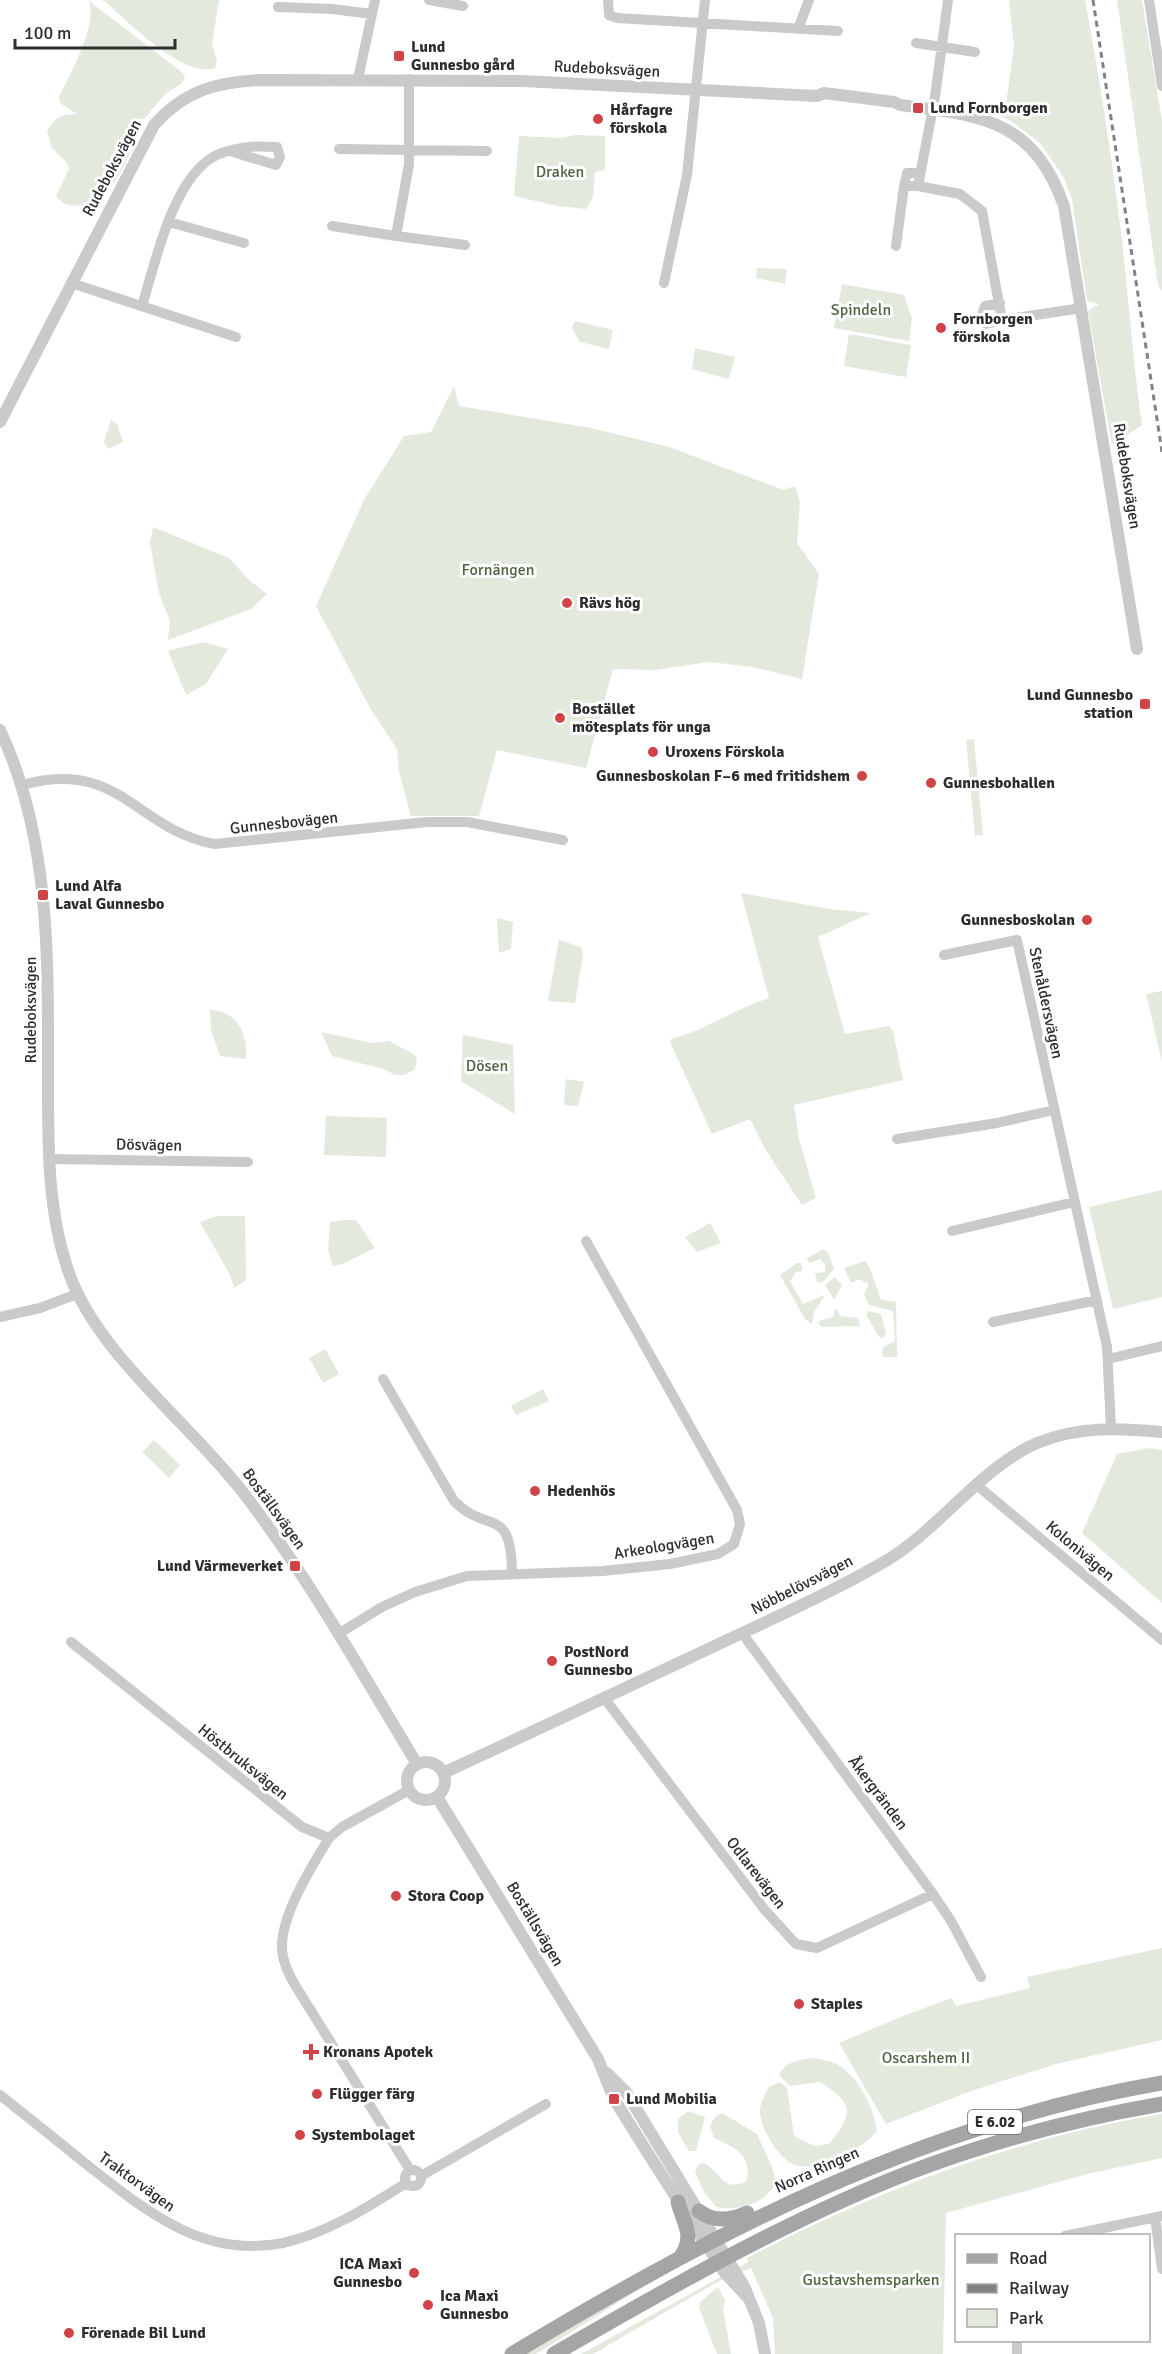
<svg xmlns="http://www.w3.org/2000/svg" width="1162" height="2354" font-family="Signika,sans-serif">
<rect width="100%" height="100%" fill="#fff"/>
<!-- green -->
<path fill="#e3e9dd" d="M 88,0 L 184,74 L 185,78 L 181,84 L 165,94 L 145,118 L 133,121 L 132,127 L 142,128 C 128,154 115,202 81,205 C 69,207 64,205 56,196 L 69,169 L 67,163 L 52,148 L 47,132 C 55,117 60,114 77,114 L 60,103 L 59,96 C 69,79 100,18 88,0 Z
M 103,0 L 219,0 L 212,44 L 217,60 L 215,68 C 183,79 127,20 103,0 Z
M 1009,0 L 1085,0 C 1100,80 1112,159 1122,240 C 1129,303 1133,362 1142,425 L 1112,445 L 1088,311 L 1099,304 L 1087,301 L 1072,199 L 1063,176 L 1040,143 L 1011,121 L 979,106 L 982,102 L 1006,105 L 1014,46 Z
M 1117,0 L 1142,0 L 1162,121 L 1162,291 L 1158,285 Z
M 575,135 L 605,136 L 605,170 L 595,172 L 593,197 L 586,209 L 558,206 L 514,196 L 519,136 L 561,138 Z
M 757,268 L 787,269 L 785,284 L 756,278 Z
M 842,284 L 904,295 L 912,318 L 909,341 L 834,328 Z
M 575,321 L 613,330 L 609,349 L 580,342 L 572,328 Z
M 849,334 L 911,345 L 906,377 L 844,366 Z
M 695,348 L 735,357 L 729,379 L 692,369 Z
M 454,386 L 459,406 L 591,428 L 669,447 L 783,490 L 795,486 L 800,502 L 797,543 L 819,574 L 802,679 L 753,667 L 709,662 L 655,670 L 613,669 L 586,768 L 497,750 L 479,816 L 411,816 L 399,771 L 397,749 L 370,708 L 316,606 L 364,500 L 404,436 L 431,432 Z
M 111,420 L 117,424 L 123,442 L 108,449 L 104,442 Z
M 153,527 L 229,558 L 250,581 L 267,594 L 251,609 L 168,640 L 170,621 L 159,593 L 150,543 Z
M 203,642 L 228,649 L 206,684 L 186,695 L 168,651 Z
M 974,739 L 983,835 L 975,836 L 966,740 Z
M 741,893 L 829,909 L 871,913 L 818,937 L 845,1034 L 889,1026 L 893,1031 L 903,1080 L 794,1105 L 799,1139 L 816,1198 L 802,1205 L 765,1149 L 750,1119 L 712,1134 L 671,1044 L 671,1039 C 706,1030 735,1009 769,998 Z
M 497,918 L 513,922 L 511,949 L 499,953 Z
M 559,940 L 581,947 L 583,954 L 575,1003 L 548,1001 Z
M 1162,991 L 1162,1062 L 1146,994 Z
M 210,1010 C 237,1011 248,1033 246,1059 L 220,1056 L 211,1030 Z
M 321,1032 L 372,1043 L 389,1041 L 415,1055 L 417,1061 L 415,1069 L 405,1075 L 395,1075 L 384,1069 L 332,1056 Z
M 463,1035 L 513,1045 L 515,1114 L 461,1081 Z
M 566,1079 L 584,1082 L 578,1106 L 564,1105 Z
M 326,1116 L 387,1118 L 386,1157 L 324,1155 Z
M 1162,1190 L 1162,1297 L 1113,1309 L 1089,1207 Z
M 217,1216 L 245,1216 L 246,1280 L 234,1288 L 230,1275 L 200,1222 Z
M 345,1220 L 356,1220 L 375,1248 L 343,1264 L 333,1266 L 328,1250 L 330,1222 Z
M 710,1223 L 721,1243 L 697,1252 L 685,1237 Z
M 823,1249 L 828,1252 L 834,1269 L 823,1282 L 817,1282 L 815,1273 L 825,1272 L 825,1264 L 820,1259 L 810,1263 L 806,1259 Z
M 865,1261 L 869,1266 L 881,1300 L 896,1302 L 897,1357 L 883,1357 L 882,1351 L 884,1347 L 895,1341 L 893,1311 L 869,1305 L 864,1294 L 869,1284 L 859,1279 L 851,1283 L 844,1268 Z
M 797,1263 L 801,1263 L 803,1271 L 796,1272 L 790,1281 L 803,1304 L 825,1295 L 814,1312 L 812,1324 L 805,1319 L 780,1275 Z
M 835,1277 L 842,1285 L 834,1300 L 825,1285 Z
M 835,1309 L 838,1310 L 840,1316 L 858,1318 L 860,1326 L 822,1327 L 819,1324 L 819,1321 L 833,1317 Z
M 869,1311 L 881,1314 L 886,1333 L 883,1338 L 879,1337 L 866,1314 Z
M 325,1349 L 339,1374 L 323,1383 L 309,1358 Z
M 543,1389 L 549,1401 L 516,1415 L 511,1406 Z
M 154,1440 L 180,1465 L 169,1478 L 142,1452 Z
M 1149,1448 L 1162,1450 L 1162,1603 L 1082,1533 L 1117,1454 Z
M 1162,1948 L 1162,2040 L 1056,2064 L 971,2091 L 886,2124 L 839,2043 L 903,2016 L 952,1998 L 956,2006 L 1030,1988 L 1027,1977 Z
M 814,2058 C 821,2060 831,2061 837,2064 C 858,2076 874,2108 877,2131 C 863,2149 818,2172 795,2165 C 779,2160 761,2129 760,2113 C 759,2104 765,2095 769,2087 L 780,2082 L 787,2088 L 794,2136 L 814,2146 L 829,2144 C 854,2114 854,2103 820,2082 L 790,2086 L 779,2075 C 785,2061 801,2060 814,2058 Z
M 688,2111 L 705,2117 L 696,2151 L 689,2151 L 678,2132 L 678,2119 Z
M 722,2113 L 757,2134 L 772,2167 L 776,2183 C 764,2205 738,2211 716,2207 L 704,2192 L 695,2172 L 698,2165 L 703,2163 C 722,2171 720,2192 746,2182 C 754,2156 734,2147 714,2138 L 710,2126 L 715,2117 Z
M 1162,2114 L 1162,2158 L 1087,2174 L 946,2213 L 943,2354 L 775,2354 L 773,2318 L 751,2268 L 728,2276 L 593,2354 L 581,2354 L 748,2262 L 747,2258 C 877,2190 1016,2138 1162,2114 Z
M 696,2257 L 635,2292 L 536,2354 L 524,2354 L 594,2312 Z
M 718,2287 L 725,2301 L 723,2309 L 731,2354 L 717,2354 L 699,2308 L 700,2302 Z"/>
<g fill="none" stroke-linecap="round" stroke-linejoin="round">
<!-- minor -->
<path stroke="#cacaca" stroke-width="10" d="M 429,0 L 463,6
M 608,0 L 609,15 L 617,18 L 838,31
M 1149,0 L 1162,86
M 278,7 L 332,9 L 372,14
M 798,29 L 809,0
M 916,43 L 975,52
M 358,79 L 375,0
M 339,149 L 487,151
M 920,173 L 907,173 L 904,186 L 918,186 L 935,97 L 948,0
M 918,186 L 960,194 L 982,211 L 1002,320 L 1082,308
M 169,222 L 244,243
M 332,226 L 396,236 L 409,164 L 409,79
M 396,236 L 465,245
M 896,246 L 904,186
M 71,283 L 236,337
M 664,283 L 687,175 L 705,0
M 1000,303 L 985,306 L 981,319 L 986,324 L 1002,320
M 142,306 C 155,264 172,181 213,157 C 229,148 254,145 272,147 L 277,147 L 280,157 L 276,165 L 230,151
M 22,785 C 120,758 135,829 214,844 L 427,822 L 467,822 L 563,840
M 944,955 L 1017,940 L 1107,1347 L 1111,1428
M 897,1139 L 997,1123 L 1054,1110
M 49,1159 L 248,1162
M 952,1231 L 1074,1202
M 0,1317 L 40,1308 L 77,1294
M 993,1322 L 1097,1300
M 1108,1359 L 1162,1346
M 383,1379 L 454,1501 C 487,1535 511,1504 512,1572
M 978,1486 L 1162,1640
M 742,1633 L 933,1894 L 951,1921 L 981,1977
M 338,1634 L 382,1607 L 415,1592 L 467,1576 L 603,1571 L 670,1564 L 718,1554 L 734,1544 L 740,1524 L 737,1510 L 586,1241
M 71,1642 L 302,1827 L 329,1838 L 342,1827 L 409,1790
M 605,1699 L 765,1910 L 796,1944 L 817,1948 L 933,1894
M 329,1838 C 312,1866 280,1916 282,1950 C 283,1962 289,1975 295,1985 L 410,2170
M 0,2095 C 29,2118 58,2141 86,2164 C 145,2210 202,2259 283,2243 C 328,2233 368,2207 406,2183
M405 2178a8 8 0 1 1 16 0a8 8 0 1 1-16 0Z
M 421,2176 L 546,2104
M 1155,2217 L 1162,2269
M 1065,2236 L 1162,2216
M 1017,2354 L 1017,2340"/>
<!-- tertiary -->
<path stroke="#cacaca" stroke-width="12" d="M 0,422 L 154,125 C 184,91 216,82 260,80 L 523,81 L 817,96 L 824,93 L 894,102 L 900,105 C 982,116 1033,119 1064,206 L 1137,649
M 0,730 C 51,839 48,960 48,1078 C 48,1143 47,1211 69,1273 C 97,1354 193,1426 245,1495 C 310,1580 362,1673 417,1764
M407 1781a19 19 0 1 1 38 0a19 19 0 1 1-38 0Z
M 443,1773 C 524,1736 604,1698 685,1660 C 751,1628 820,1599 884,1562 C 939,1530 981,1467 1037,1443 C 1079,1426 1118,1428 1162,1432
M 437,1797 L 598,2059 L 614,2099 L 649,2155 L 724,2272 L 749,2299
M 607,2073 L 626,2092 L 744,2286 L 759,2323 L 765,2354"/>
<!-- primary -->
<path stroke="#a5a5a5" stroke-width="15" d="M 678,2202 C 683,2222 695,2235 682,2255
M 699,2211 C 714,2223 731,2220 747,2213
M 512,2354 C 717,2230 923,2124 1162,2083
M 554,2354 C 650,2299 745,2244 846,2199 C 947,2153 1053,2123 1162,2104"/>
<!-- rail -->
<path stroke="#828282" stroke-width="3" stroke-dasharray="6 4.5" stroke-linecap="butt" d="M 1093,0 L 1162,452"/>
</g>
<!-- markers -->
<g fill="#d04448" stroke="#fff" stroke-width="2">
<rect x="393" y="50" width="12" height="12" rx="3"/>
<rect x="912" y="102" width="12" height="12" rx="3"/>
<circle cx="598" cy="119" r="6"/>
<circle cx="941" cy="328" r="6"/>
<circle cx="567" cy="603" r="6"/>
<rect x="1139" y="698" width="12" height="12" rx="3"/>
<circle cx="560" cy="718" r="6"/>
<circle cx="653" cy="752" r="6"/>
<circle cx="862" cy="776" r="6"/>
<circle cx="931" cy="783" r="6"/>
<rect x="37" y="889" width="12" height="12" rx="3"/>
<circle cx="1087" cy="920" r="6"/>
<circle cx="535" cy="1491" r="6"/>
<rect x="289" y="1560" width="12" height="12" rx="3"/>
<circle cx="552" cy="1661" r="6"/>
<circle cx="396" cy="1896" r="6"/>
<circle cx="799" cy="2004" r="6"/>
<path d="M308 2043h6v6h6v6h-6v6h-6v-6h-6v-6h6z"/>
<circle cx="317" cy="2094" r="6"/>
<rect x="608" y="2093" width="12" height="12" rx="3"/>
<circle cx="300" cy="2135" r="6"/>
<circle cx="414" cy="2273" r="6"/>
<circle cx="428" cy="2305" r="6"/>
<circle cx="69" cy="2333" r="6"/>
</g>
<g text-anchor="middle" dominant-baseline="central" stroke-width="6" stroke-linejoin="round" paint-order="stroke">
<!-- shield labels -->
<rect fill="#fff" stroke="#6c6c6c" stroke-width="1.5" x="968" y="2110" width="54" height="24" rx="4.5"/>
<g font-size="15" font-weight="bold" fill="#2d2d2d">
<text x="995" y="2122">E 6.02</text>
</g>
<!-- poi labels -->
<g font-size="16" font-weight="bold" fill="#2d2d2d" stroke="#fff" text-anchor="start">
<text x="411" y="47">Lund<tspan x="411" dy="18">Gunnesbo gård</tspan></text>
<text x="930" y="108">Lund Fornborgen</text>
<text x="610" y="110">Hårfagre<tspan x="610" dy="18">förskola</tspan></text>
<text x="953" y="319">Fornborgen<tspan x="953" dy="18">förskola</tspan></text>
<text x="579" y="603">Rävs hög</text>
<text x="1133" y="695" text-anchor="end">Lund Gunnesbo<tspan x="1133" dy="18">station</tspan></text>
<text x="572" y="709">Bostället<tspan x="572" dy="18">mötesplats för unga</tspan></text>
<text x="665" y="752">Uroxens Förskola</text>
<text x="850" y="776" text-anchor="end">Gunnesboskolan F–6 med fritidshem</text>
<text x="943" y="783">Gunnesbohallen</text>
<text x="55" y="886">Lund Alfa<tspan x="55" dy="18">Laval Gunnesbo</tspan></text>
<text x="1075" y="920" text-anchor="end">Gunnesboskolan</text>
<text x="547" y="1491">Hedenhös</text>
<text x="283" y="1566" text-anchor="end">Lund Värmeverket</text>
<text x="564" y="1652">PostNord<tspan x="564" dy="18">Gunnesbo</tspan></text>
<text x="408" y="1896">Stora Coop</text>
<text x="811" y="2004">Staples</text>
<text x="323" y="2052">Kronans Apotek</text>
<text x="329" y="2094">Flügger färg</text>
<text x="626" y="2099">Lund Mobilia</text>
<text x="312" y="2135">Systembolaget</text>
<text x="402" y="2264" text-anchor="end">ICA Maxi<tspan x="402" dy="18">Gunnesbo</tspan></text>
<text x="440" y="2296">Ica Maxi<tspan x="440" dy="18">Gunnesbo</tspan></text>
<text x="81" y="2333">Förenade Bil Lund</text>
</g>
<!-- street labels -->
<g font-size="16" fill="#2d2d2d" stroke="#fff">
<text transform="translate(607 69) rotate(3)">Rudeboksvägen</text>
<text transform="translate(112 168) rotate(-62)">Rudeboksvägen</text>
<text transform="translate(1127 476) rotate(81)">Rudeboksvägen</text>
<text transform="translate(284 823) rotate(-6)">Gunnesbovägen</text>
<text transform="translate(1046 1003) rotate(78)">Stenåldersvägen</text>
<text transform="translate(31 1010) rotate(-90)">Rudeboksvägen</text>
<text transform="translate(149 1145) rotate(1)">Dösvägen</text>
<text transform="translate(274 1509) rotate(54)">Boställsvägen</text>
<text transform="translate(664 1546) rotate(-9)">Arkeologvägen</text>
<text transform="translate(1080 1551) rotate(40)">Kolonivägen</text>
<text transform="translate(802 1585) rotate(-27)">Nöbbelövsvägen</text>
<text transform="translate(243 1762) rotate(39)">Höstbruksvägen</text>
<text transform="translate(878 1793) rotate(53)">Åkergränden</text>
<text transform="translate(756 1873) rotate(52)">Odlarevägen</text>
<text transform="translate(535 1924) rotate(59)">Boställsvägen</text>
<text transform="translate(817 2170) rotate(-24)">Norra Ringen</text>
<text transform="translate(137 2182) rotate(36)">Traktorvägen</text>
</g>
<!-- park labels -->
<g font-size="16" fill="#4f6440" stroke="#fff">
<text x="560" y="172">Draken</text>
<text x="861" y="310">Spindeln</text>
<text x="498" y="570">Fornängen</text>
<text x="487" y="1066">Dösen</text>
<text x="926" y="2058">Oscarshem II</text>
<text x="871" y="2280">Gustavshemsparken</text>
</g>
</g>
<!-- legend -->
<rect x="955" y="2234" width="195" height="108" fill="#ffffff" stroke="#ababab" stroke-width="1.5"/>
<rect x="967" y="2254" width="30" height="9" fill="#a5a5a5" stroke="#ababab" stroke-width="1.5"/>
<text x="1009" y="2264" font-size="18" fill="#2d2d2d">Road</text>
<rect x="967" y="2284" width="30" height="9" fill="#828282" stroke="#ababab" stroke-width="1.5"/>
<text x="1009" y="2294" font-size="18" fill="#2d2d2d">Railway</text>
<rect x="967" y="2309" width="30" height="18" fill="#e3e9dd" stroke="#ababab" stroke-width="1.5"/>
<text x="1009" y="2324" font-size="18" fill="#2d2d2d">Park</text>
<!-- scale -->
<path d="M15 39v9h160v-9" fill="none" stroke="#2d2d2d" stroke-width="3"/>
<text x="24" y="39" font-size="18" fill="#2d2d2d" stroke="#ffffff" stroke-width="4.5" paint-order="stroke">100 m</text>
</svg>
